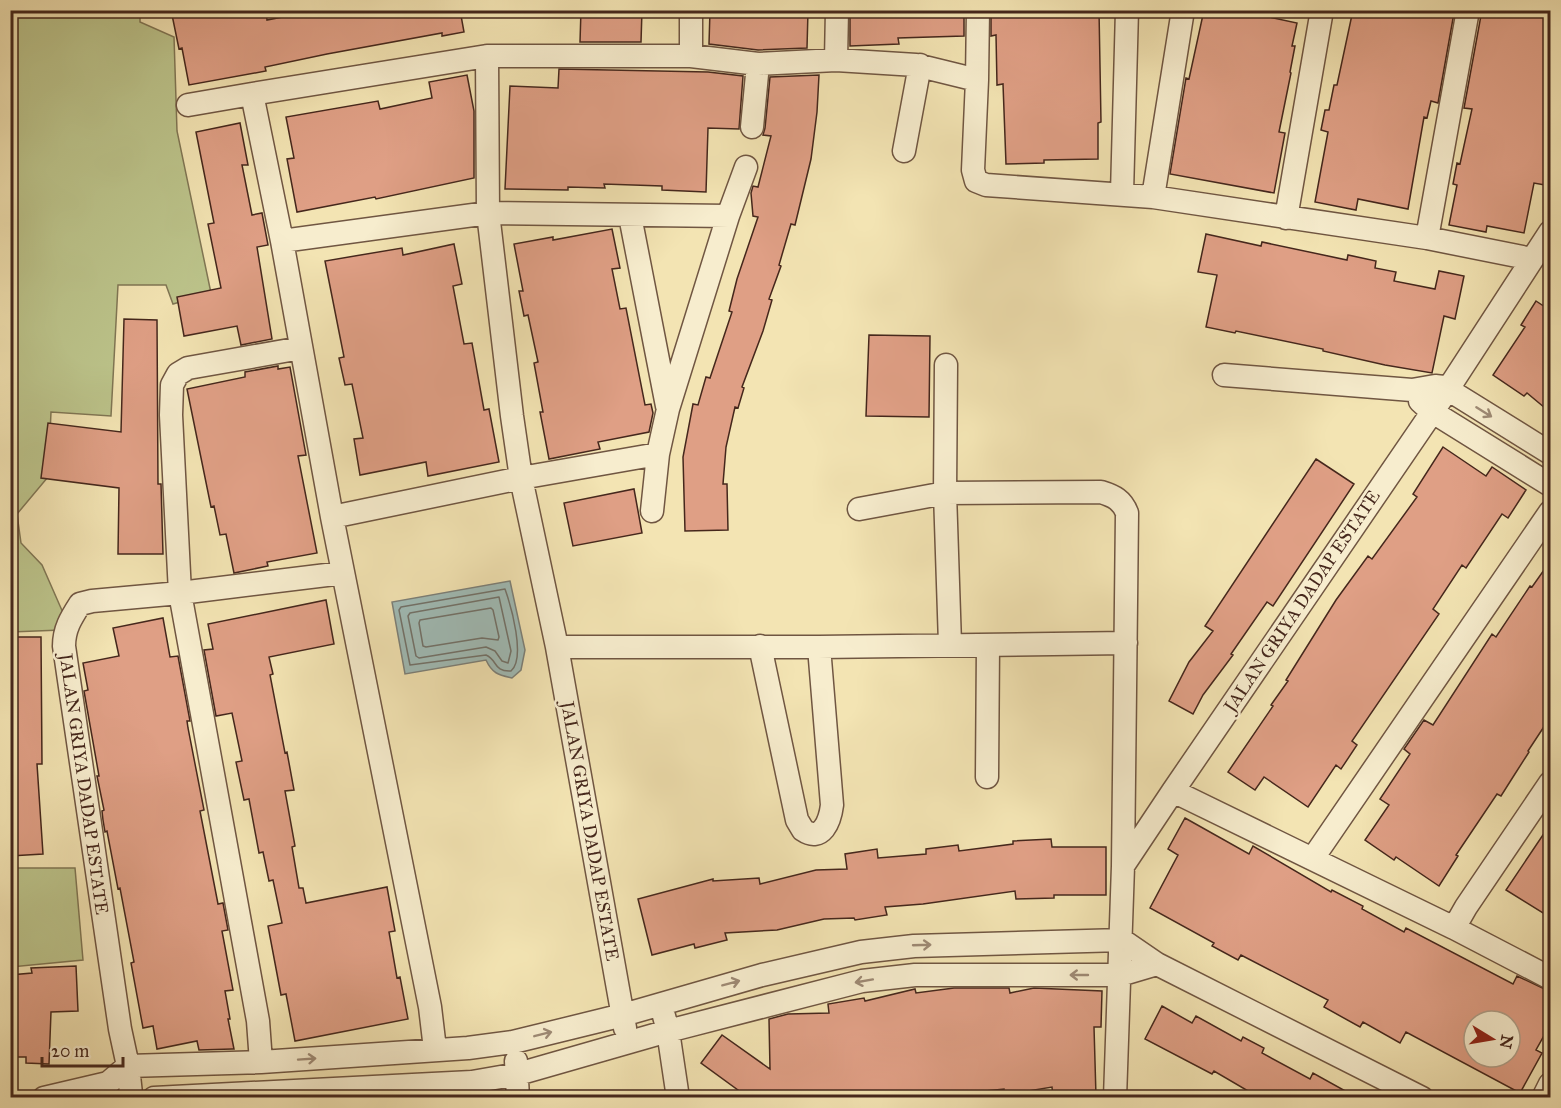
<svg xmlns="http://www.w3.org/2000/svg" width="1561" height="1108" font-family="'IM FELL Great Primer',serif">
<rect width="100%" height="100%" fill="#f3e4b3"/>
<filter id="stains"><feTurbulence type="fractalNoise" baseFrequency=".00333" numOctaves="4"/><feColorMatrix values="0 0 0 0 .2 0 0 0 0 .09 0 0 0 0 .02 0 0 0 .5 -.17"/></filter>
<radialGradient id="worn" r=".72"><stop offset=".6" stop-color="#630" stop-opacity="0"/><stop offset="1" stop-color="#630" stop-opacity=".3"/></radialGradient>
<!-- green -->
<path fill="#bcc48b" stroke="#807654" stroke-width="1.5" d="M 10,11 L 140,11 L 140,22 L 174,37 L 177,131 L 211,293 L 173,304 L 166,285 L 118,285 L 111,416 L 51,412 L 48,477 L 17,514 L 21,543 L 42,565 L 64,615 L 61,630 L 11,632 Z
M 11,868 L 75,868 L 83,960 L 11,967 Z"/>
<!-- water -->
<path fill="#a0bcb7" stroke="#7c8079" stroke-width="1.5" d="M 510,581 L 525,650 L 521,670 L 512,678 C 498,675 492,673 486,660 L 405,674 L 392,602 Z"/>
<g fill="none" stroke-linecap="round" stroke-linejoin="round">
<!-- shore -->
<path stroke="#72726a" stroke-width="1.5" d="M 505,589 C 511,606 526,658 511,671 C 493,672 498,660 486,655 L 410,665 L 399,610 L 401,607 Z
M 499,597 L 511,651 L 508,663 L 502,661 L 495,651 L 486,647 L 419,658 L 416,656 L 408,616 L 410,613 Z
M 491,608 L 493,610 L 499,637 L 498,640 L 482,638 L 426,647 L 423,646 L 419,623 L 420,620 Z"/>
</g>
<!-- building -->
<path fill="#df9f85" stroke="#45271c" stroke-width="1.5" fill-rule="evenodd" d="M 171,10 L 266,10 L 267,20 L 318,10 L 460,10 L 464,32 L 442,36 L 442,33 L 327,54 L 265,67 L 266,71 L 189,85 L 182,48 L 179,49 Z
M 581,10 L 642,10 L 641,42 L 580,42 Z
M 764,10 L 808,11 L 807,48 L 758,50 L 709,44 L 710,11 L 764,13 Z
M 1057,10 L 1099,10 L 1101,122 L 1098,123 L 1098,159 L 1044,160 L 1044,163 L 1006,164 L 1003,84 L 997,85 L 996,35 L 991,36 L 991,14 L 1057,14 Z
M 1204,10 L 1237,10 L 1297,23 L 1292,46 L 1295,46 L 1290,72 L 1291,73 L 1279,132 L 1285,133 L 1274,193 L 1170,174 L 1186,78 L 1189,79 Z
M 1353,10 L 1443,10 L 1454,13 L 1438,103 L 1431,101 L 1427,118 L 1424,117 L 1408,209 L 1358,199 L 1356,210 L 1315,202 L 1328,132 L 1321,130 L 1325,110 L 1329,110 L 1334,85 L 1337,85 Z
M 1482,10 L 1551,10 L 1551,186 L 1534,183 L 1524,233 L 1487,226 L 1486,232 L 1449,225 L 1457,185 L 1453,184 L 1457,163 L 1460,164 L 1472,109 L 1464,108 Z
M 898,12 L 961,12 L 961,15 L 964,15 L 964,36 L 898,38 L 899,44 L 850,46 L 850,13 Z
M 559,69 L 708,72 L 743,76 L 739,129 L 708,128 L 706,192 L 662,190 L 662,186 L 604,184 L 605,188 L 568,187 L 568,190 L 505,189 L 510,86 L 558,88 Z
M 467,75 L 474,111 L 474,178 L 376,199 L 375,197 L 297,212 L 287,159 L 294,158 L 286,117 L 378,101 L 380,109 L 432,98 L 429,82 Z
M 819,75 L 817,112 L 811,159 L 795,225 L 791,224 L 779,265 L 781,266 L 769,299 L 772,300 L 763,331 L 742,387 L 744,388 L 738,408 L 735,407 L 726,447 L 723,484 L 727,484 L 728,530 L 685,531 L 683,457 L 693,404 L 698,405 L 706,377 L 710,378 L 732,312 L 729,311 L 737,279 L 758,217 L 753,216 L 751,193 L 753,186 L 758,187 L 771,136 L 763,135 L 765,128 L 770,77 Z
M 240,123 L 248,165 L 242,165 L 252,215 L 262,213 L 268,245 L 257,247 L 272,339 L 241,345 L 237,326 L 184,336 L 177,297 L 221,288 L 208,224 L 214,223 L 196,132 Z
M 612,229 L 620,268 L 612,269 L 620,309 L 626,308 L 645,405 L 651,404 L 653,413 L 649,432 L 598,442 L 600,449 L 549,459 L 540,412 L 543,412 L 534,363 L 538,362 L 528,315 L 524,316 L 519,291 L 523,291 L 514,244 L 553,237 L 553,240 Z
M 1206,234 L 1261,246 L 1262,242 L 1347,260 L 1348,255 L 1376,261 L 1375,268 L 1396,272 L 1394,281 L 1435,289 L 1439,271 L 1464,276 L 1455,319 L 1444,316 L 1432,373 L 1385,365 L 1323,351 L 1323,349 L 1236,331 L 1235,333 L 1206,327 L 1217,275 L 1198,272 Z
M 454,244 L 462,284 L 453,286 L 464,344 L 472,343 L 484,410 L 489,409 L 499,462 L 428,476 L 426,462 L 360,475 L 354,439 L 363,438 L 352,384 L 345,385 L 339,358 L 344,357 L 325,261 L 402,248 L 403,255 Z
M 1536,301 L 1551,311 L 1551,413 L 1527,393 L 1524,396 L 1493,375 L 1525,327 L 1521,325 Z
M 124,319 L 157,320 L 158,484 L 161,484 L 163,554 L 118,554 L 119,488 L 41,478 L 48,423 L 121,432 Z
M 869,335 L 930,336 L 929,417 L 866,416 Z
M 278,366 L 278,369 L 290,367 L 306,455 L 298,456 L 317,553 L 267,562 L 268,566 L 234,573 L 226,534 L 220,535 L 214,506 L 211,507 L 187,389 L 245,377 L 245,372 Z
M 1443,447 L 1486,476 L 1492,467 L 1526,490 L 1508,518 L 1502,514 L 1466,568 L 1462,565 L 1433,609 L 1439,614 L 1352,741 L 1357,745 L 1341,769 L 1336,765 L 1308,807 L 1264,777 L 1255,790 L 1228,772 L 1273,706 L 1271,705 L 1288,681 L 1286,680 L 1336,600 L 1368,556 L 1372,559 L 1417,497 L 1413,494 Z
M 1316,459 L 1354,484 L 1273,606 L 1267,602 L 1231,654 L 1233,655 L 1203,695 L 1193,714 L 1169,701 L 1189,662 L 1213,631 L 1205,626 Z
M 634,489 L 642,533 L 573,546 L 564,503 Z
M 1551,560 L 1551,716 L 1528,751 L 1529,752 L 1513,777 L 1501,796 L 1497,794 L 1456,855 L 1458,856 L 1439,886 L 1396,857 L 1394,860 L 1365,840 L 1389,805 L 1380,799 L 1410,754 L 1404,749 L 1424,720 L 1433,725 L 1492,634 L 1496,637 L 1530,586 L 1532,587 Z
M 326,600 L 334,644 L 269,657 L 273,674 L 270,675 L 285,753 L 287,752 L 294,790 L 285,791 L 295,846 L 292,847 L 299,888 L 303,888 L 306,903 L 387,887 L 395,931 L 389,932 L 397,978 L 400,977 L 408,1019 L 295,1041 L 286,994 L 281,995 L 268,926 L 282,923 L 273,880 L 269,881 L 263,852 L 259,853 L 249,799 L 244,800 L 236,762 L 242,761 L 232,713 L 216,716 L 204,650 L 213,649 L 208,624 Z
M 163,618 L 170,657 L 178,656 L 190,721 L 187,721 L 188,728 L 204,810 L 200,811 L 218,904 L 223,903 L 228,930 L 222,931 L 233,990 L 225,991 L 230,1019 L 228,1019 L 234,1049 L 232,1049 L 199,1050 L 197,1041 L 157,1049 L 153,1026 L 143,1028 L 131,963 L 134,962 L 120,888 L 118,889 L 107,831 L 105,832 L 103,820 L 102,811 L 104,810 L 97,776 L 99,776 L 84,691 L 88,690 L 83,663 L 119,656 L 113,628 Z
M 10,637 L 41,637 L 42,764 L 37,764 L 43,854 L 10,856 Z
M 1185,818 L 1249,854 L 1253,846 L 1331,892 L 1332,890 L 1363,906 L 1362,909 L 1404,932 L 1406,928 L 1513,984 L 1517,976 L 1551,992 L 1551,1023 L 1536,1050 L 1542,1053 L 1520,1093 L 1406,1032 L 1400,1043 L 1363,1022 L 1360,1027 L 1324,1007 L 1328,1000 L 1241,955 L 1238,960 L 1212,946 L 1214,943 L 1150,908 L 1178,855 L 1168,849 ZM 1474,1021 L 1510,1021 L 1510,1057 L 1474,1057 Z
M 1551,823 L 1551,918 L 1506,890 Z
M 1051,839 L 1052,847 L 1106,847 L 1106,895 L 1054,895 L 1054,898 L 1016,899 L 1015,891 L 923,904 L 885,907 L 887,915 L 855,920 L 854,918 L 824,919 L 777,930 L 725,933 L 727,940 L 695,948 L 694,944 L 652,955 L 638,899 L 713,879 L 713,881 L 759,878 L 760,884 L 816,870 L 847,869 L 845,854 L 877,849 L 878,858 L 926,854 L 926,849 L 958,845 L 959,851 L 1013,844 L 1013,841 Z
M 76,966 L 78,1011 L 51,1012 L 49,1064 L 26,1063 L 26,1057 L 10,1057 L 10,975 L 32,973 L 31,968 Z
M 954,988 L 1009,988 L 1010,993 L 1034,988 L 1102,991 L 1101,1027 L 1094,1027 L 1096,1096 L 1053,1097 L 1052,1087 L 1004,1095 L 1004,1089 L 956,1094 L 957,1098 L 749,1098 L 701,1063 L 722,1035 L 770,1069 L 769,1019 L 788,1014 L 829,1013 L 828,1004 L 864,998 L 865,1001 L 915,989 L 916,993 Z
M 1162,1006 L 1192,1023 L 1196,1016 L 1241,1041 L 1243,1037 L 1264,1048 L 1262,1053 L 1310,1079 L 1313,1073 L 1358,1098 L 1260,1098 L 1214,1071 L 1212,1074 L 1145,1039 Z"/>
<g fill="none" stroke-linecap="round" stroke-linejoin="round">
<defs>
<path id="street" d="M 691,56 L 691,10
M 836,60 L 837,10
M 977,80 L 978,10
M 188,105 L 252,94
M 752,127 L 758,64
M 904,151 L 920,65
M 1122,193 L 1127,10
M 1153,197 L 1183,10
M 630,216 L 667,406
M 1286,218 L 1322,10
M 1427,238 L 1468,10
M 282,241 L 488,213 L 728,216
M 946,365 L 945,493 L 950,644
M 1224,375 L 1412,390 L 1435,386 L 1444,387 L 1550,453
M 1420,401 L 1431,411 L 1550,485
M 859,509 L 945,493 L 1101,492 C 1114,496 1122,500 1127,513 L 1123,866 L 1115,1098
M 652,511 L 658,454
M 332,517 L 521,478 L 658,454 L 668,409 L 728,216 L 746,167
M 760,646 L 797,820 L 803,830 C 822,843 830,821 832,805 L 819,647
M 557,647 L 521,478 L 512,416 L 488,213 L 487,56 L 691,56 L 758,64 L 836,60 L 916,65 L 977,80 L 973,170 L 976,181 L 986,185 L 1153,197 L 1427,238 L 1532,259
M 987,777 L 988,645
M 1173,791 L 1454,928 L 1550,978
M 1313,858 L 1550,512
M 1123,866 L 1173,791 L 1448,389 L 1550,232
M 1454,928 L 1466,907 L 1550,783
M 664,1016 L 668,1031 L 678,1098
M 625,1028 L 557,647 L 819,647 L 1126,643
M 435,1049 L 430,1007 L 332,517 L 282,241 L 252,94 L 487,56
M 516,1061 L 518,1098
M 261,1062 L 258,1021 L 180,593 L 171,415 L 172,385 L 178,374 L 188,368 L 301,348
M 108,1083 L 128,1066 L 261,1062 L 468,1048 L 513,1042 L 623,1015 L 762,975 L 861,952 L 914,946 L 1122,940 L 1157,964 L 1422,1098
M 131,1094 L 128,1066 L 120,1029 L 64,646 C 64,629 71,618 80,604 L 92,601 L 180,593 L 343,573
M 44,1098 L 108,1083
M 154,1098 L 472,1082 L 518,1074 L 668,1031 L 862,981 L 915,975 L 1120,975 L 1157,964
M 1543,1098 L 1550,1084"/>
</defs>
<!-- street casing -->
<use href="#street" stroke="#705642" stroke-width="25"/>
<!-- street -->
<use href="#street" stroke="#f7edce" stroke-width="22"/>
</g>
<!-- one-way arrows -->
<defs><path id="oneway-shaft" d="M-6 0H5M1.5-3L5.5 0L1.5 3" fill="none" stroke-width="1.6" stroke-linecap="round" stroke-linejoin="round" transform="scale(1.5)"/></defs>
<g stroke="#9e8a75">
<use href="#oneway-shaft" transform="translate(1484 412) rotate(32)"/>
<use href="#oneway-shaft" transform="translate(922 945) rotate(-2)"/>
<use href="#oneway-shaft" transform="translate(1079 975) rotate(180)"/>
<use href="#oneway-shaft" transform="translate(864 981) rotate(170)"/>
<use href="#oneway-shaft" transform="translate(731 983) rotate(-15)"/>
<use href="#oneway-shaft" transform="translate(543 1034) rotate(-14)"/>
<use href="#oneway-shaft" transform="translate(307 1059) rotate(-4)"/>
</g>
<g text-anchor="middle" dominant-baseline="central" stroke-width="5" stroke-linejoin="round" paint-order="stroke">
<!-- street labels -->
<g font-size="18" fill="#45271c" stroke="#f7edce">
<text transform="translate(1302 601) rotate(-56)">JALAN GRIYA DADAP ESTATE</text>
<text transform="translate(84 784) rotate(82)">JALAN GRIYA DADAP ESTATE</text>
<text transform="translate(590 831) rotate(80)">JALAN GRIYA DADAP ESTATE</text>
</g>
</g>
<!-- margin -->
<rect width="1561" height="1108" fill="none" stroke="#f3e4b3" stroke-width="36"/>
<rect x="12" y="12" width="1537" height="1084" fill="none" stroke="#45271c" stroke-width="3"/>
<rect x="18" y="18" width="1525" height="1072" fill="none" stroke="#45271c" stroke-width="1.5"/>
<!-- north arrow -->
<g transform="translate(1492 1039) rotate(101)"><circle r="28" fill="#f7edce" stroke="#b09e87" stroke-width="1.5"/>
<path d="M0-4.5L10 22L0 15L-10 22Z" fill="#8f2418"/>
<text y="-9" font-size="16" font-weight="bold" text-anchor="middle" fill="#45271c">N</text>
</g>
<!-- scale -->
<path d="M42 1057v9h81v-9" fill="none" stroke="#45271c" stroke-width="3"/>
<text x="51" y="1057" font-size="18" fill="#45271c" stroke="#f7edce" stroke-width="4.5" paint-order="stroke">20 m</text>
<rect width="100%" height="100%" filter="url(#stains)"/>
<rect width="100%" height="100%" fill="url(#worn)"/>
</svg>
